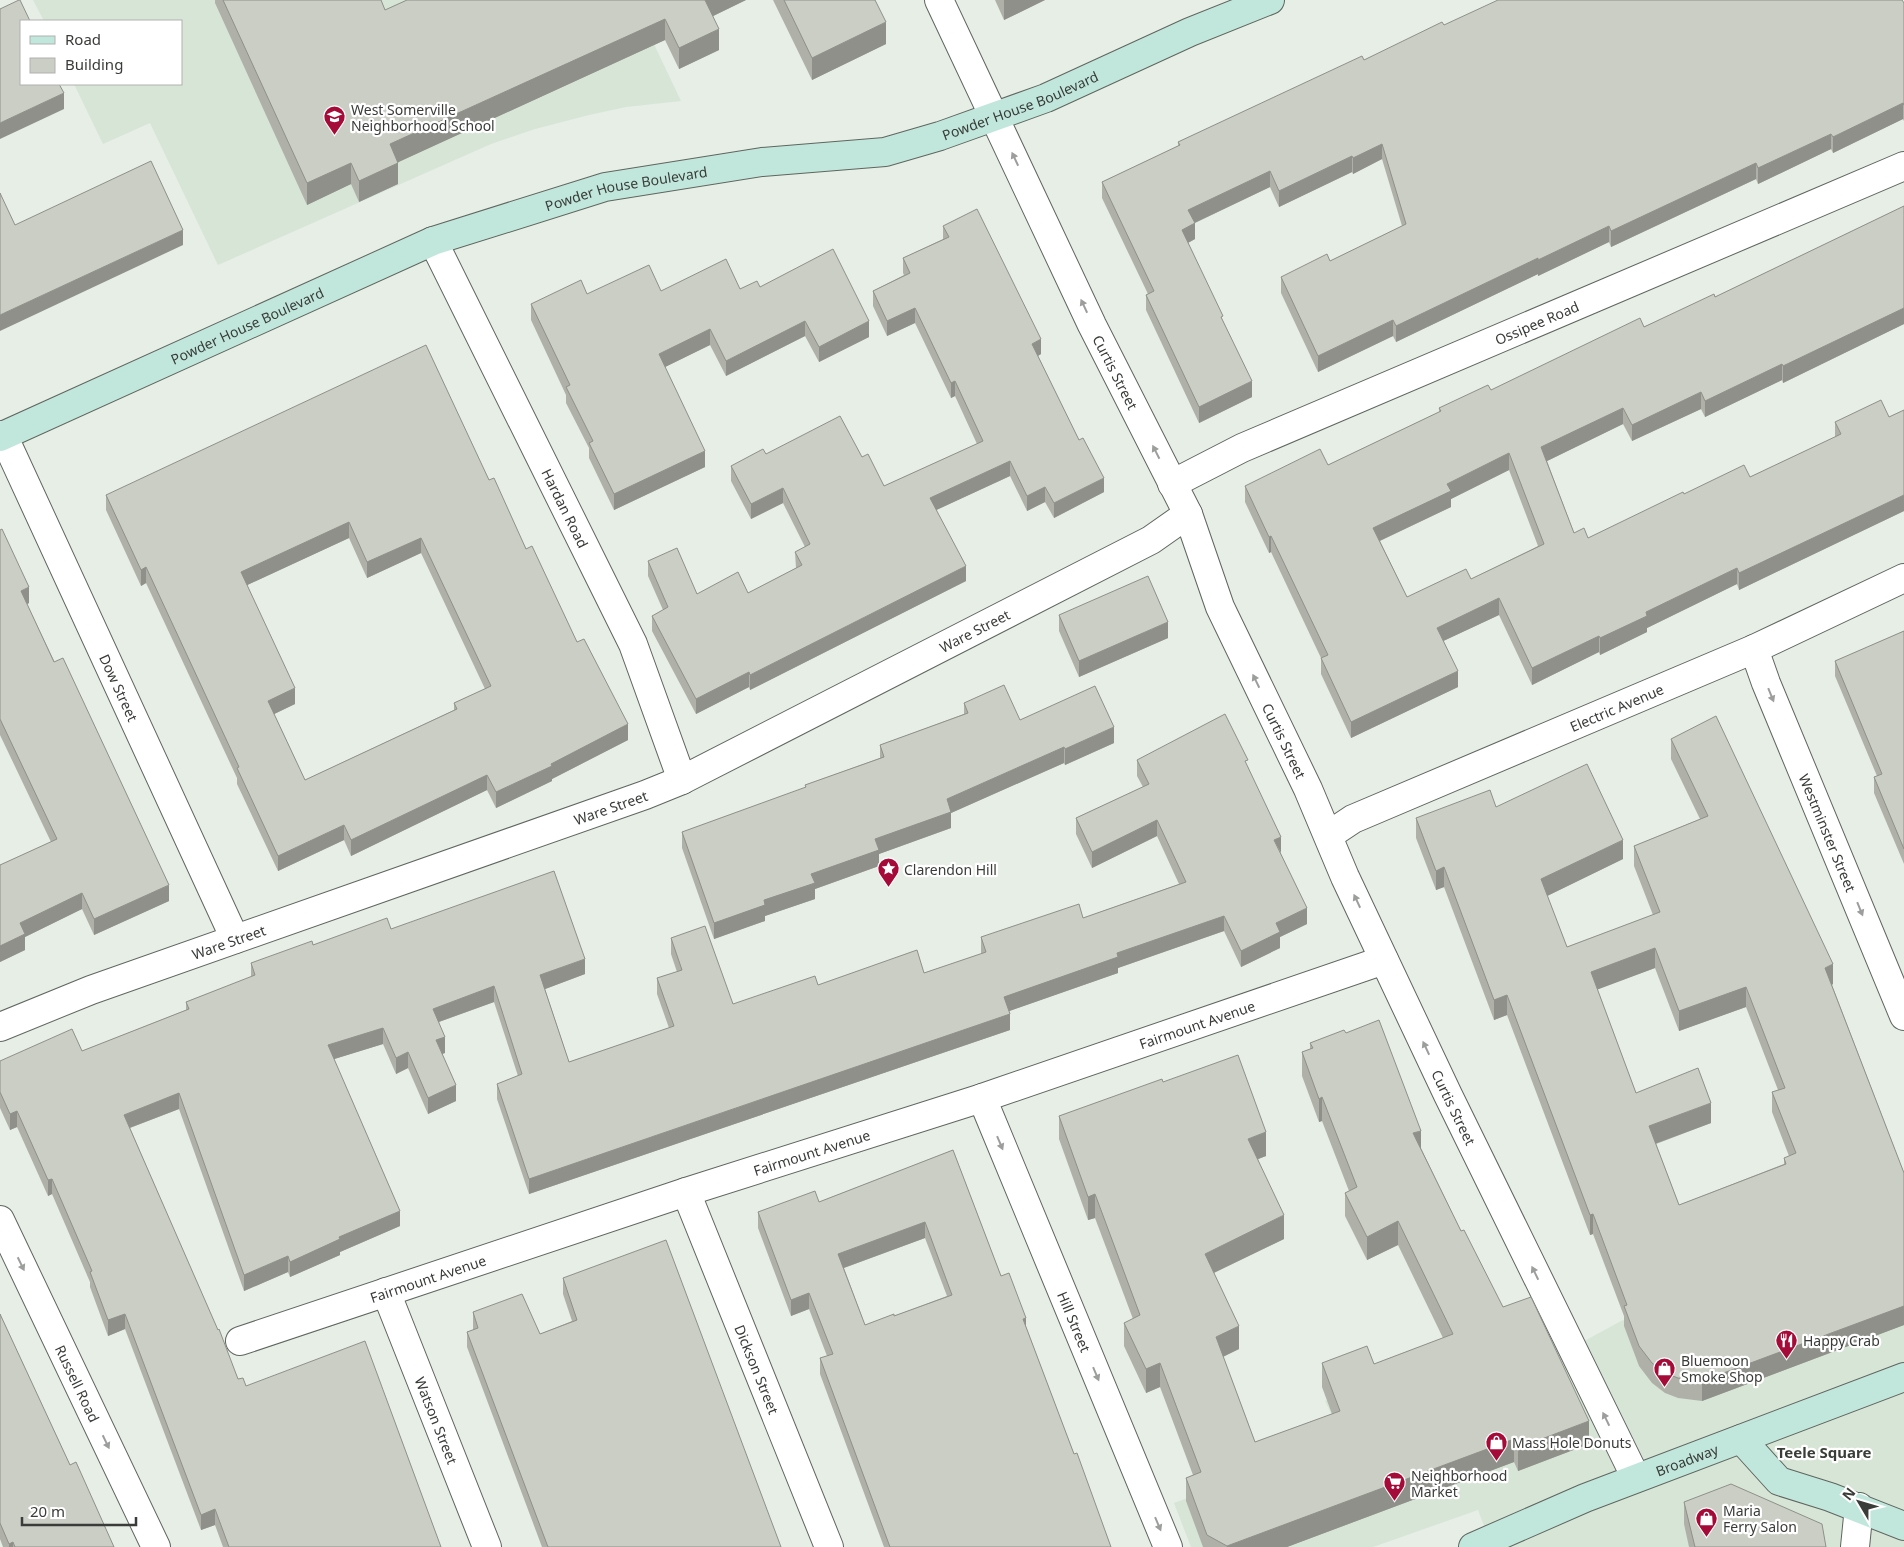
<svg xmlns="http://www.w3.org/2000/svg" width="1904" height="1547" font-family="'Noto Sans',sans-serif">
<rect width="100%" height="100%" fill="#e6eee6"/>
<!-- built -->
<path fill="#d7e5d7" d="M 33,0 L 633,0 L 681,101 L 626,107 L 589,115 L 535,129 L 491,144 L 218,265 L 150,123 L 103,144 L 74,84 L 181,84 L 181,21 L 44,21 Z
M 1904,1216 L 1904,1547 L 1492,1547 L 1478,1510 L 1373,1547 L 1191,1547 L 1174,1503 L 1344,1441 L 1325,1401 L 1540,1308 L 1568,1350 L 1621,1321 Z"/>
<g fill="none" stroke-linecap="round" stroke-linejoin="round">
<defs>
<g id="minor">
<path id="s1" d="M 433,241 L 633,644 L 682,780"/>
<path id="s2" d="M 3,435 L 235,939"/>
<path id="s3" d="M 1172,484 L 1242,448 L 1904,166"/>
<path id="s4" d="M 1754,649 L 1766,683 L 1904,1016"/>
<path id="s5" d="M 1329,835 L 1353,819 L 1754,649 L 1904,578"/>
<path id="s6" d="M 0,1027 L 91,990 L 645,795 L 682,780 L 1151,540 L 1188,514"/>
<path id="s7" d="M 982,1098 L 1168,1547"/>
<path id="s8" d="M 686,1192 L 829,1547"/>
<path id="s9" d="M 0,1220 L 156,1547"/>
<path id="s10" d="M 386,1292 L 487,1547"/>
<path id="s11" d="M 240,1341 L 686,1192 L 982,1098 L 1384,960"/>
<path d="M 1855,1547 L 1859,1507"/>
</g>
<g id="tertiary">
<path id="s12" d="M 939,0 L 1092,325 L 1188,514 L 1220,607 L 1308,789 L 1345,877 L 1448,1095 L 1636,1478"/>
</g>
<g id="secondary">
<path id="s13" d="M 0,437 L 433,241 L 605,187 L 762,162 L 885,152 L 940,136 L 1046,98 L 1190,32 L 1270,0"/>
<path d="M 1741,1439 L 1779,1481 L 1830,1497 L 1904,1526"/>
<path id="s14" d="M 1473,1547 L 1585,1498 L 1904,1377"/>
</g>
</defs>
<!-- minor casing -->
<use href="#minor" stroke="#5f655f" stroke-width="30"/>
<!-- tertiary casing -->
<use href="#tertiary" stroke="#5f655f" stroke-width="30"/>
<!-- secondary casing -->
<use href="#secondary" stroke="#5f655f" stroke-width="30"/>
<!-- minor -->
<use href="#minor" stroke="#fff" stroke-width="28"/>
<!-- tertiary -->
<use href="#tertiary" stroke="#fff" stroke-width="28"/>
<!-- secondary -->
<use href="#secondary" stroke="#c1e7dc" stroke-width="28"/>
</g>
<!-- wall -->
<path fill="#afb1a9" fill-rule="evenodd" d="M 215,0 L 381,0 L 385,10 L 407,0 L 746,0 L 713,16 L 719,50 L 679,69 L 665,40 L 398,162 L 398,184 L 359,202 L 351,184 L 307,205 L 215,3 Z
M 773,0 L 875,0 L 886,44 L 812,80 Z
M 995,0 L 1045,0 L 1004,20 Z
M 1904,3 L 1904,121 L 1903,119 L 1833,153 L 1831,149 L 1758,184 L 1756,179 L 1611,247 L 1609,242 L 1538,276 L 1538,274 L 1396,342 L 1393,336 L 1318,372 L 1281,293 L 1281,277 L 1330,261 L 1402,226 L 1382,159 L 1353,174 L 1352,172 L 1279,207 L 1270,187 L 1195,223 L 1195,239 L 1188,243 L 1223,321 L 1252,397 L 1199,423 L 1146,310 L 1146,295 L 1148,294 L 1102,198 L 1102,182 L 1178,146 L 1178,142 L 1364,60 L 1444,25 Z
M 1904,206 L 1904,324 L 1783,383 L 1782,380 L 1705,417 L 1701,409 L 1632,441 L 1623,424 L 1547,461 L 1574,533 L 1588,538 L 1684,494 L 1750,477 L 1835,437 L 1835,422 L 1889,417 L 1904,410 L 1904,511 L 1739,590 L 1737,584 L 1647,628 L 1647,632 L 1600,655 L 1599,652 L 1532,685 L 1499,615 L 1443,641 L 1458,687 L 1351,738 L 1321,674 L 1321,658 L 1271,552 L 1269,553 L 1245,502 L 1245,486 L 1328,465 L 1439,412 L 1439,408 L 1491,390 L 1715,297 ZM 1509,470 L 1538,546 L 1471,579 L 1407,597 L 1380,541 L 1451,507 L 1451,499 Z
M 943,226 L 1041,354 L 1038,356 L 1104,492 L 1054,518 L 1045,502 L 1027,511 L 1010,476 L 936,510 L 966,581 L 750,690 L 749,687 L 696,714 L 652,631 L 652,616 L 663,610 L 648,576 L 648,561 L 697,594 L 748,593 L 796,568 L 795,552 L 805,547 L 783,503 L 751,519 L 731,481 L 731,466 L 862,457 L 884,486 L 977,444 L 955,396 L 951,398 L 915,323 L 887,336 L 873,306 L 873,291 L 904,275 L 903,273 L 903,258 L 943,239 Z
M 760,287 L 869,337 L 819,362 L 805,336 L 726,376 L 710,345 L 665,367 L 705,467 L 614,510 L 589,458 L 589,448 L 566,403 L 566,395 L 531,320 L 531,304 L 587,294 L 661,291 L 740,289 Z
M 489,480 L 577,642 L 628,740 L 552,779 L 552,781 L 496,808 L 487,790 L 351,856 L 344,840 L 278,871 L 237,784 L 237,778 L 146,583 L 141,586 L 106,510 L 106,495 ZM 349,538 L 367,578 L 421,553 L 485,689 L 454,703 L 454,710 L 305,780 L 274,714 L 295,704 L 247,585 Z
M 0,530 L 29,603 L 27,604 L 169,901 L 94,935 L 82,909 L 25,937 L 25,950 L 0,962 L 0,865 L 51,842 L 0,735 Z
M 1059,615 L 1168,638 L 1079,677 L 1059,631 Z
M 1904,631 L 1904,864 L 1874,793 L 1874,777 L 1877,776 L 1835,676 L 1835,661 Z
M 964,703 L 1020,720 L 1114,743 L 1065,765 L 1064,763 L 951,813 L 951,828 L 879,854 L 879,866 L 815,889 L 815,899 L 765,916 L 765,921 L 714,939 L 682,848 L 682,832 L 805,788 L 805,785 L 880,758 L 880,745 L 964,714 Z
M 1671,739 L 1833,984 L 1832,985 L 1904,1173 L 1904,1325 L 1702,1401 L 1678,1398 L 1665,1393 L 1652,1383 L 1639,1366 L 1624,1326 L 1624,1316 L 1593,1234 L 1590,1235 L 1507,1015 L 1494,1020 L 1444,887 L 1436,890 L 1416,838 L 1416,818 L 1496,807 L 1623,859 L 1547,896 L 1567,947 L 1653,915 L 1634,866 L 1634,846 L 1700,819 L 1671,759 ZM 1655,968 L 1679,1031 L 1746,1007 L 1778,1090 L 1772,1092 L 1772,1112 L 1789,1156 L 1784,1158 L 1784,1164 L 1679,1205 L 1656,1144 L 1711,1123 L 1636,1093 L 1597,989 Z
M 1137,760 L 1248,767 L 1307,924 L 1280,937 L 1280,948 L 1241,967 L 1224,931 L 1118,968 L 1118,973 L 1009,1011 L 1010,1030 L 529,1194 L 497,1099 L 497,1084 L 518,1076 L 494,1002 L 439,1022 L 445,1053 L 442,1054 L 456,1101 L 428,1114 L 408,1068 L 396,1074 L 383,1044 L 334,1059 L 400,1226 L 340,1252 L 340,1255 L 290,1277 L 288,1272 L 244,1291 L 179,1109 L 130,1128 L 238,1379 L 441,1547 L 223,1547 L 215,1525 L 201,1530 L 125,1329 L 108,1336 L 90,1287 L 90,1282 L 52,1194 L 48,1196 L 17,1127 L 10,1130 L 0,1108 L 0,1061 L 82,1051 L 186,1010 L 186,1002 L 251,977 L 251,963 L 313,945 L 391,929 L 585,974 L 545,989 L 569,1062 L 669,1028 L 657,994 L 657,978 L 677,972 L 671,954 L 671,938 L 733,1004 L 818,985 L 924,973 L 981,954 L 981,937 L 1083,918 L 1179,884 L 1157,836 L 1092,868 L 1076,834 L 1076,818 L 1143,787 L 1137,776 Z
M 1346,1033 L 1421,1148 L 1461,1231 L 1503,1307 L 1589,1444 L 1518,1471 L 1514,1462 L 1287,1547 L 1203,1547 L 1186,1501 L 1186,1478 L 1193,1475 L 1160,1387 L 1146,1393 L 1124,1346 L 1124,1323 L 1133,1319 L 1095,1218 L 1088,1220 L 1059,1139 L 1059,1116 L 1163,1082 L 1266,1156 L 1258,1159 L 1284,1239 L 1214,1273 L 1239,1349 L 1223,1357 L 1255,1442 L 1332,1414 L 1322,1387 L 1322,1363 L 1374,1364 L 1443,1338 L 1398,1245 L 1367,1260 L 1345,1216 L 1345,1193 L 1349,1191 L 1322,1121 L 1319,1122 L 1302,1076 L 1302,1052 L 1310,1049 L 1310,1043 Z
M 953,1150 L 1001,1276 L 1026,1327 L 1074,1454 L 1111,1547 L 884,1547 L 820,1374 L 820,1358 L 827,1356 L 809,1309 L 791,1316 L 758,1228 L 758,1212 L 819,1202 ZM 925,1238 L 947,1296 L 894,1316 L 865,1325 L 844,1268 Z
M 563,1278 L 781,1547 L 542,1547 L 467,1347 L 467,1332 L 473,1330 L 473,1312 L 540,1334 L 572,1321 L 563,1294 Z
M 0,1314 L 70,1465 L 114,1547 L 3,1547 L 0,1539 Z
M 1684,1502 L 1826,1547 L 1689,1547 L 1684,1524 Z"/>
<!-- shaded-wall -->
<path fill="#8e9089" d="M 705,0 L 746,0 L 705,20 Z
M 1004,0 L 1045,0 L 1004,20 Z
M 665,19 L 665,40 L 390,166 L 390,144 Z
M 886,22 L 886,44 L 812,80 L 812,58 Z
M 719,29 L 719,50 L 679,69 L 679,48 Z
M 64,93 L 64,109 L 0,139 L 0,123 Z
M 1903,103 L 1903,119 L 1833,153 L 1833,137 Z
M 1831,134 L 1831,149 L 1758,184 L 1758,168 Z
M 1382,144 L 1382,159 L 1353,174 L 1353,158 Z
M 1352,156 L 1352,172 L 1279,207 L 1279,191 Z
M 351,163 L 351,184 L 307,205 L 307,183 Z
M 398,163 L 398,184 L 359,202 L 359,181 Z
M 1756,163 L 1756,179 L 1611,247 L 1611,231 Z
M 1270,171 L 1270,187 L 1188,226 L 1188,210 Z
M 1195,223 L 1195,239 L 1182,246 L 1182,230 Z
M 1609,226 L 1609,242 L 1538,276 L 1538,260 Z
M 183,230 L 183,245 L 0,331 L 0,315 Z
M 1538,258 L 1538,274 L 1396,342 L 1396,326 Z
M 915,308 L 915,323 L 887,336 L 887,321 Z
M 1904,308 L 1904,324 L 1783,383 L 1783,366 Z
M 1393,320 L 1393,336 L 1318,372 L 1318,356 Z
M 805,321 L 805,336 L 726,376 L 726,361 Z
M 869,321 L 869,337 L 819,362 L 819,347 Z
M 710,329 L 710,345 L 659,370 L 659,354 Z
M 1041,339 L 1041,354 L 1032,359 L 1032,344 Z
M 1782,364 L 1782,380 L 1705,417 L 1705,401 Z
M 955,381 L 955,396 L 951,398 L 951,383 Z
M 1252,381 L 1252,397 L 1199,423 L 1199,407 Z
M 1701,392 L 1701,409 L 1632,441 L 1632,425 Z
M 1623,408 L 1623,424 L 1541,464 L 1541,447 Z
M 705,451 L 705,467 L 614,510 L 614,494 Z
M 1509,453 L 1509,470 L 1451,499 L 1451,507 L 1373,544 L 1373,528 L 1447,484 Z
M 1010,461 L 1010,476 L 930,513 L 930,498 Z
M 1104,478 L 1104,492 L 1054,518 L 1054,503 Z
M 1045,487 L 1045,502 L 1027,511 L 1027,496 Z
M 783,488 L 783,503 L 751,519 L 751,504 Z
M 1904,495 L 1904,511 L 1739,590 L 1739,573 Z
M 349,522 L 349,538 L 241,588 L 241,572 Z
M 1271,536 L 1271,552 L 1269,553 L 1269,537 Z
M 421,538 L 421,553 L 367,578 L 367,562 Z
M 966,566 L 966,581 L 750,690 L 750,675 Z
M 146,567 L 146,583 L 141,586 L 141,570 Z
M 1737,568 L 1737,584 L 1647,628 L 1647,632 L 1600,655 L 1600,638 L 1646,612 Z
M 29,587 L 29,603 L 21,607 L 21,591 Z
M 1499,598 L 1499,615 L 1437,644 L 1437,628 Z
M 1168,622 L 1168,638 L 1079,677 L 1079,661 Z
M 1599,636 L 1599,652 L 1532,685 L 1532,668 Z
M 1458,671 L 1458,687 L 1351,738 L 1351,722 Z
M 749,672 L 749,687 L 696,714 L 696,699 Z
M 295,688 L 295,704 L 268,717 L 268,701 Z
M 628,724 L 628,740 L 552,779 L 552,781 L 496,808 L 496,792 Z
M 1114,727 L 1114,743 L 1065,765 L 1065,749 Z
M 1064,747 L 1064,763 L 951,813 L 951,828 L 879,854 L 879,866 L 815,889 L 815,899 L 765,916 L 765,921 L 714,939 L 714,923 L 764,900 L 947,799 Z
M 487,775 L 487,790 L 351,856 L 351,840 Z
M 1157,820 L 1157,836 L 1092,868 L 1092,852 Z
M 344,825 L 344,840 L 278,871 L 278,856 Z
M 1281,837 L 1281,853 L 1274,840 Z
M 1623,840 L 1623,859 L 1541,899 L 1541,879 Z
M 1444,867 L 1444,887 L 1436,890 L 1436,871 Z
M 169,885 L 169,901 L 94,935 L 94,919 Z
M 82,893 L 82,909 L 25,937 L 25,950 L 0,962 L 0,946 L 20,923 Z
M 1307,908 L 1307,924 L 1280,937 L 1280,948 L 1241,967 L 1241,951 L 1276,923 Z
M 1224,916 L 1224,931 L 1118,968 L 1118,973 L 1004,1013 L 1004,997 L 1117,953 Z
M 1655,948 L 1655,968 L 1591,992 L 1591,972 Z
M 585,959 L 585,974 L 540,991 L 540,975 Z
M 1833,964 L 1833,984 L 1825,988 L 1825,968 Z
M 494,986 L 494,1002 L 433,1024 L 433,1009 Z
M 1746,987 L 1746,1007 L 1679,1031 L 1679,1011 Z
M 1507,995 L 1507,1015 L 1494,1020 L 1494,1000 Z
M 1010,1014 L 1010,1030 L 529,1194 L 529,1179 Z
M 383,1028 L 383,1044 L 328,1061 L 328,1045 Z
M 445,1037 L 445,1053 L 436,1056 L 436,1040 Z
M 408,1052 L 408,1068 L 396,1074 L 396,1058 Z
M 456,1085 L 456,1101 L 428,1114 L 428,1098 Z
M 179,1093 L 179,1109 L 124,1130 L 124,1115 Z
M 1322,1097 L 1322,1121 L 1319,1122 L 1319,1099 Z
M 1711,1103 L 1711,1123 L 1649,1146 L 1649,1126 Z
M 17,1111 L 17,1127 L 10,1130 L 10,1114 Z
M 1421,1131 L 1421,1154 L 1413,1133 Z
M 1266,1132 L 1266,1156 L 1248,1163 L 1248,1139 Z
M 52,1179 L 52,1194 L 48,1196 L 48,1180 Z
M 1095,1194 L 1095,1218 L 1088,1220 L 1088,1197 Z
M 400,1211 L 400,1226 L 340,1252 L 340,1255 L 290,1277 L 290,1262 L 339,1237 Z
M 1593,1214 L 1593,1234 L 1590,1235 L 1590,1215 Z
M 1284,1215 L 1284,1239 L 1205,1277 L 1205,1254 Z
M 1398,1221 L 1398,1245 L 1367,1260 L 1367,1237 Z
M 925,1222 L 925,1238 L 838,1270 L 838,1254 Z
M 288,1256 L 288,1272 L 244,1291 L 244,1275 Z
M 809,1293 L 809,1309 L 791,1316 L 791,1300 Z
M 1904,1306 L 1904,1325 L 1702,1401 L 1702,1381 Z
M 125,1314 L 125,1329 L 108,1336 L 108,1320 Z
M 1026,1318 L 1026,1334 L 1023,1319 Z
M 1239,1326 L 1239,1349 L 1216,1360 L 1216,1337 Z
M 1160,1363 L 1160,1387 L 1146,1393 L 1146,1369 Z
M 1589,1421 L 1589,1444 L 1518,1471 L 1518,1448 Z
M 1514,1439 L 1514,1462 L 1287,1547 L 1227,1547 L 1227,1546 Z
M 215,1509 L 215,1525 L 201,1530 L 201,1515 Z
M 13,1542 L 13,1547 L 9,1547 L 9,1544 Z"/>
<!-- building -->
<path fill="#cbcec4" stroke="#8e9089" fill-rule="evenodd" d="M 19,0 L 20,0 L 30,21 L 21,21 L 21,84 L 59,84 L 64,93 L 0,123 L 0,9 Z
M 223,0 L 381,0 L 385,10 L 407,0 L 705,0 L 719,29 L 679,48 L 665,19 L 390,144 L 398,163 L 359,181 L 351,163 L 307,183 Z
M 784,0 L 875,0 L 886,22 L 812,58 Z
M 1498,0 L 1902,0 L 1904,3 L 1904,105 L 1903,103 L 1833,137 L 1831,134 L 1758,168 L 1756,163 L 1611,231 L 1609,226 L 1538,260 L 1538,258 L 1396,326 L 1393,320 L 1318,356 L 1281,277 L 1327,254 L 1330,261 L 1406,224 L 1382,144 L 1353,158 L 1352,156 L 1279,191 L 1270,171 L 1188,210 L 1195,223 L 1182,230 L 1223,316 L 1221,317 L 1252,381 L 1199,407 L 1146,295 L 1154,291 L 1102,182 L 1180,145 L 1178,142 L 1362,56 L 1364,60 L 1442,22 L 1444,25 Z
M 151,161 L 183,230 L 0,315 L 0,193 L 15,225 Z
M 1904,206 L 1904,308 L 1783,366 L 1782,364 L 1705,401 L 1701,392 L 1632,425 L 1623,408 L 1541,447 L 1574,533 L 1584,528 L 1588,538 L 1683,492 L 1684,494 L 1744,465 L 1750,477 L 1841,434 L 1835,422 L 1881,400 L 1889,417 L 1904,410 L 1904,495 L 1739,573 L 1737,568 L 1646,612 L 1647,616 L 1600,638 L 1599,636 L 1532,668 L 1499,598 L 1437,628 L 1458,671 L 1351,722 L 1321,658 L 1328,655 L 1271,536 L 1269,537 L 1245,486 L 1320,449 L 1328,465 L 1441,411 L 1439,408 L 1488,385 L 1491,390 L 1640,318 L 1644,327 L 1714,294 L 1715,297 ZM 1509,453 L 1544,544 L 1471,579 L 1466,569 L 1407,597 L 1373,528 L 1451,491 L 1447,484 Z
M 977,209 L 1041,339 L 1032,344 L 1079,440 L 1083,438 L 1104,478 L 1054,503 L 1045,487 L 1027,496 L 1010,461 L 930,498 L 966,566 L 750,675 L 749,672 L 696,699 L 652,616 L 668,607 L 648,561 L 677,548 L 697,594 L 738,572 L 748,593 L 802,565 L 795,552 L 810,544 L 783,488 L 751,504 L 731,466 L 763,449 L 766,454 L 840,416 L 862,457 L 868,454 L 884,486 L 983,441 L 955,381 L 951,383 L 915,308 L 887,321 L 873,291 L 910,273 L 903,258 L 949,237 L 943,226 Z
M 833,249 L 869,321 L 819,347 L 805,321 L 726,361 L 710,329 L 659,354 L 705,451 L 614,494 L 589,443 L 593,441 L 566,387 L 570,385 L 531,304 L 581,280 L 587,294 L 649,265 L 661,291 L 726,259 L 740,289 L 757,281 L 760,287 Z
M 426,345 L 489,480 L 494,478 L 526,549 L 532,546 L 577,642 L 584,639 L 628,724 L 551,764 L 552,766 L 496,792 L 487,775 L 351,840 L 344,825 L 278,856 L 237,768 L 239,767 L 146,567 L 141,570 L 106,495 ZM 349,522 L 367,562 L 421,538 L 491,686 L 454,703 L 457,709 L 305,780 L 268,701 L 295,688 L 241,572 Z
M 2,529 L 29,587 L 21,591 L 54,662 L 63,658 L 169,885 L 94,919 L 82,893 L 20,923 L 25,934 L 0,946 L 0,865 L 57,839 L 0,719 L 0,530 Z
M 1148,576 L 1168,622 L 1079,661 L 1059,615 Z
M 1904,631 L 1904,849 L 1874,777 L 1882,774 L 1835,661 Z
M 1004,685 L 1020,720 L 1095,686 L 1114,727 L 1065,749 L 1064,747 L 947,799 L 951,812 L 875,839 L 879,850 L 811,874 L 815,883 L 764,900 L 765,905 L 714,923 L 682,832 L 806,787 L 805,785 L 884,757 L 880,745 L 968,713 L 964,703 Z
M 1225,714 L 1248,760 L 1245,761 L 1281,837 L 1274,840 L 1307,908 L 1276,923 L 1280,932 L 1241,951 L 1224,916 L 1117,953 L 1118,957 L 1004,997 L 1010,1014 L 529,1179 L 497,1084 L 522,1074 L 494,986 L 433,1009 L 445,1037 L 436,1040 L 456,1085 L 428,1098 L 408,1052 L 396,1058 L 383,1028 L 328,1045 L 400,1211 L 339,1237 L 340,1239 L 290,1262 L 288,1256 L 244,1275 L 179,1093 L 124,1115 L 218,1330 L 219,1329 L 238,1379 L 243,1378 L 246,1386 L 365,1341 L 441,1547 L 229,1547 L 215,1509 L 201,1515 L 125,1314 L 108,1320 L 90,1272 L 92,1271 L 52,1179 L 48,1180 L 17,1111 L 10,1114 L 0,1092 L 0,1061 L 72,1029 L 82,1051 L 189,1009 L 186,1002 L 255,975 L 251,963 L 312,941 L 313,945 L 387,918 L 391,929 L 554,871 L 585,959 L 540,975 L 569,1062 L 674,1026 L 657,978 L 682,970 L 671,938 L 705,926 L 733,1004 L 815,976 L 818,985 L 917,950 L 924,973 L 986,952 L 981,937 L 1079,904 L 1083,918 L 1186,882 L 1157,820 L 1092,852 L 1076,818 L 1149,784 L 1137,760 Z
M 1716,716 L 1833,964 L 1825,968 L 1904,1173 L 1904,1306 L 1702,1381 L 1678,1378 L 1665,1373 L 1652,1363 L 1639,1346 L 1624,1306 L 1627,1305 L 1593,1214 L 1590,1215 L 1507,995 L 1494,1000 L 1444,867 L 1436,871 L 1416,818 L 1490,790 L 1496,807 L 1587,764 L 1623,840 L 1541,879 L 1567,947 L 1660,912 L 1634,846 L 1708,816 L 1671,739 ZM 1655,948 L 1679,1011 L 1746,987 L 1785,1088 L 1772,1092 L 1796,1153 L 1784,1158 L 1786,1164 L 1679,1205 L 1649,1126 L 1711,1103 L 1698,1068 L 1636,1093 L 1591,972 Z
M 1379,1020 L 1421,1131 L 1413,1133 L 1461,1231 L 1464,1230 L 1503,1307 L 1531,1297 L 1589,1421 L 1518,1448 L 1514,1439 L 1227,1546 L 1207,1535 L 1186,1478 L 1201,1472 L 1160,1363 L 1146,1369 L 1124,1323 L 1140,1315 L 1095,1194 L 1088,1197 L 1059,1116 L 1162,1079 L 1163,1082 L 1238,1055 L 1266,1132 L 1248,1139 L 1284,1215 L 1205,1254 L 1239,1326 L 1216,1337 L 1255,1442 L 1340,1411 L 1322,1363 L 1367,1346 L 1374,1364 L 1453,1334 L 1398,1221 L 1367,1237 L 1345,1193 L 1357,1187 L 1322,1097 L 1319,1099 L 1302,1052 L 1313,1048 L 1310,1043 L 1344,1030 L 1346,1033 Z
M 953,1150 L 1001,1276 L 1009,1273 L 1026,1318 L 1023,1319 L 1074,1454 L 1077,1453 L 1111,1547 L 890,1547 L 820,1358 L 833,1354 L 809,1293 L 791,1300 L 758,1212 L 815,1191 L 819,1202 ZM 925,1222 L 952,1295 L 894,1316 L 894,1314 L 865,1325 L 838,1254 Z
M 666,1240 L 781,1547 L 548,1547 L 467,1332 L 478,1328 L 473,1312 L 522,1294 L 540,1334 L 577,1320 L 563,1278 Z
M 0,1314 L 70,1465 L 76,1462 L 114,1547 L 15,1547 L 13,1542 L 9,1544 L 0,1523 Z
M 1731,1484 L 1822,1524 L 1826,1547 L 1695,1547 L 1684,1502 Z"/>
<!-- one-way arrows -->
<defs><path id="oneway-solid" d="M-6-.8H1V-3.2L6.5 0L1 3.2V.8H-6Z" transform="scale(1.25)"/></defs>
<g fill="#9c9e9c">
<use href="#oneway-solid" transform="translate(1015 159) rotate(-115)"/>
<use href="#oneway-solid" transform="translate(1084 306) rotate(-115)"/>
<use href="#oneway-solid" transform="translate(1156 452) rotate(-117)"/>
<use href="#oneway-solid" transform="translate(1256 681) rotate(-116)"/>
<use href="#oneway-solid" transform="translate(1771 695) rotate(68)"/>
<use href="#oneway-solid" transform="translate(1357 901) rotate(-115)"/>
<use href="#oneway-solid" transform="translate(1860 909) rotate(68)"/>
<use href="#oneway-solid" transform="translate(1426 1048) rotate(-115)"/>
<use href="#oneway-solid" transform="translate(1000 1143) rotate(67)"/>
<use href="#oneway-solid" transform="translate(21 1264) rotate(64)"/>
<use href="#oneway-solid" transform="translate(1535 1273) rotate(-116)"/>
<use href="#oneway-solid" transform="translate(1096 1374) rotate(67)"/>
<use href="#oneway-solid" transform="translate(1606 1419) rotate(-116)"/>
<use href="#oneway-solid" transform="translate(106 1442) rotate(64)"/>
<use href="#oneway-solid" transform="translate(1158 1524) rotate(67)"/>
</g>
<!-- icons -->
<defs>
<symbol id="school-pin" viewBox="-11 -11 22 30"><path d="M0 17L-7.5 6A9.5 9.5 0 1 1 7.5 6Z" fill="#a50b38" stroke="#fff"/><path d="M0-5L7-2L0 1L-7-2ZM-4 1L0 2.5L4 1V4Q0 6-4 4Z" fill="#fff"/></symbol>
<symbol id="sight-pin" viewBox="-11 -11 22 30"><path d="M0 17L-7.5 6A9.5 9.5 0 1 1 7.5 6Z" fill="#a50b38" stroke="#fff"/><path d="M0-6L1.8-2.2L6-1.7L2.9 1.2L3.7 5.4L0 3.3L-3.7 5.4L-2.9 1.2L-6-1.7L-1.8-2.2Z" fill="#fff"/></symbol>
<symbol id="restaurant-pin" viewBox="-11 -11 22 30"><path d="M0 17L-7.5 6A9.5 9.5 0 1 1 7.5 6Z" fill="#a50b38" stroke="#fff"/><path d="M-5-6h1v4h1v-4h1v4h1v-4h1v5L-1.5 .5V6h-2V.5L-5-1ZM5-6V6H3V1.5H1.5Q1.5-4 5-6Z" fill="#fff"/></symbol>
<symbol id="shop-pin" viewBox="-11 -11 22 30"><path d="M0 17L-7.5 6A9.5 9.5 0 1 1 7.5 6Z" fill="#a50b38" stroke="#fff"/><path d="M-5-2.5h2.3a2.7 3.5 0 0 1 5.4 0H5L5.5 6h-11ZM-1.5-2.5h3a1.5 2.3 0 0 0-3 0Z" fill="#fff"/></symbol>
<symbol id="supermarket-pin" viewBox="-11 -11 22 30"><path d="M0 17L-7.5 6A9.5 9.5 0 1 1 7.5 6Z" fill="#a50b38" stroke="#fff"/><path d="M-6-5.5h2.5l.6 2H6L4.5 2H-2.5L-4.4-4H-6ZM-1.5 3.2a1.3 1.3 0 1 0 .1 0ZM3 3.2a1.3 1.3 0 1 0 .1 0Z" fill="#fff"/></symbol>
</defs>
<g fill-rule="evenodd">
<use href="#school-pin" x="322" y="104" width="25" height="34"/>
<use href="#sight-pin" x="876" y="856" width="25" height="34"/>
<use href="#restaurant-pin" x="1774" y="1328" width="25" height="34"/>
<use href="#shop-pin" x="1652" y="1356" width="25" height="34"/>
<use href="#shop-pin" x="1484" y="1430" width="25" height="34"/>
<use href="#supermarket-pin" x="1382" y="1470" width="25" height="34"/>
<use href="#shop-pin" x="1694" y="1506" width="25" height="34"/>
</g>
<g text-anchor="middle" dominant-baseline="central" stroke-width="4.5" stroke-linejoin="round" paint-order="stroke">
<!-- street labels -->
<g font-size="14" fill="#393c38" stroke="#fff">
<text stroke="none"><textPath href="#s13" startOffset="1081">Powder House Boulevard</textPath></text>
<text stroke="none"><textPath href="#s13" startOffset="676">Powder House Boulevard</textPath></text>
<text stroke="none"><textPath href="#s3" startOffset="399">Ossipee Road</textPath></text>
<text stroke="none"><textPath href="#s13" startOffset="271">Powder House Boulevard</textPath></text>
<text stroke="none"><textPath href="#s12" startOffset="412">Curtis Street</textPath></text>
<text stroke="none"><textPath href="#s1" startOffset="298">Hardan Road</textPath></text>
<text stroke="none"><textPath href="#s6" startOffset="1054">Ware Street</textPath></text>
<text stroke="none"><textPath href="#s2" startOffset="278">Dow Street</textPath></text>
<text stroke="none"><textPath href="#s5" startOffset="315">Electric Avenue</textPath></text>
<text stroke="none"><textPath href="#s12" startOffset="818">Curtis Street</textPath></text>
<text stroke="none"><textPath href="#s6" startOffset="649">Ware Street</textPath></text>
<text stroke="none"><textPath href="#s4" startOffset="198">Westminster Street</textPath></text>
<text stroke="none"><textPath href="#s6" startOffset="244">Ware Street</textPath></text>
<text stroke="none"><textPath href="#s11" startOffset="1008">Fairmount Avenue</textPath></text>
<text stroke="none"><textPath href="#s12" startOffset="1222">Curtis Street</textPath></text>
<text stroke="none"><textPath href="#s11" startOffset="602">Fairmount Avenue</textPath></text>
<text stroke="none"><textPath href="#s11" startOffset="198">Fairmount Avenue</textPath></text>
<text stroke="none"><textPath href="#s7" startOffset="242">Hill Street</textPath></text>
<text stroke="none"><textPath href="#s8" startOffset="191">Dickson Street</textPath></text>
<text stroke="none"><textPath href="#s9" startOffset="181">Russell Road</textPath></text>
<text stroke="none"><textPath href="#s10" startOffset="138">Watson Street</textPath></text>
<text stroke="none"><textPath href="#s14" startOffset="231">Broadway</textPath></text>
</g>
<!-- poi labels -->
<g font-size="14" fill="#393c38" stroke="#fff" text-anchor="start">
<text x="351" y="109">West Somerville<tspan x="351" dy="16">Neighborhood School</tspan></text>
<text x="904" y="869">Clarendon Hill</text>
<text x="1803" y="1340">Happy Crab</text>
<text x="1681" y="1360">Bluemoon<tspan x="1681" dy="16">Smoke Shop</tspan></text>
<text x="1512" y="1442">Mass Hole Donuts</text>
<text x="1411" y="1475">Neighborhood<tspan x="1411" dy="16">Market</tspan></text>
<text x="1723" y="1510">Maria<tspan x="1723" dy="16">Ferry Salon</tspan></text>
</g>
<!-- neighbourhood labels -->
<g font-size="15" font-weight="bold" fill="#393f38" stroke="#fff">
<text x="1824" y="1452">Teele Square</text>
</g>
</g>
<!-- legend -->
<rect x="20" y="20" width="162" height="65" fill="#ffffff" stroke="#b0b1af"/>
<rect x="30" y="36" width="25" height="8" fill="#c1e7dc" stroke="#b0b1af"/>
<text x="65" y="45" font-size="15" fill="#393c38">Road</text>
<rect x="30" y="58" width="25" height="15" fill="#cbcec4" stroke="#b0b1af"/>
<text x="65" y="70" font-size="15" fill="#393c38">Building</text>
<!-- north arrow -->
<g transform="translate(1859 1502) rotate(308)" stroke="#ffffff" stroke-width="4" paint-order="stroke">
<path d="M0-4L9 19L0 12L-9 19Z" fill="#393c38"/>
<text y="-8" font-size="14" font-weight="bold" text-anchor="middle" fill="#393c38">N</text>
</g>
<!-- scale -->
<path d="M22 1517v8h114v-8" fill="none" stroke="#393c38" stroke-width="2.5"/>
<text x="30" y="1517" font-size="15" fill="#393c38" stroke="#ffffff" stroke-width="4" paint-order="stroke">20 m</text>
</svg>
